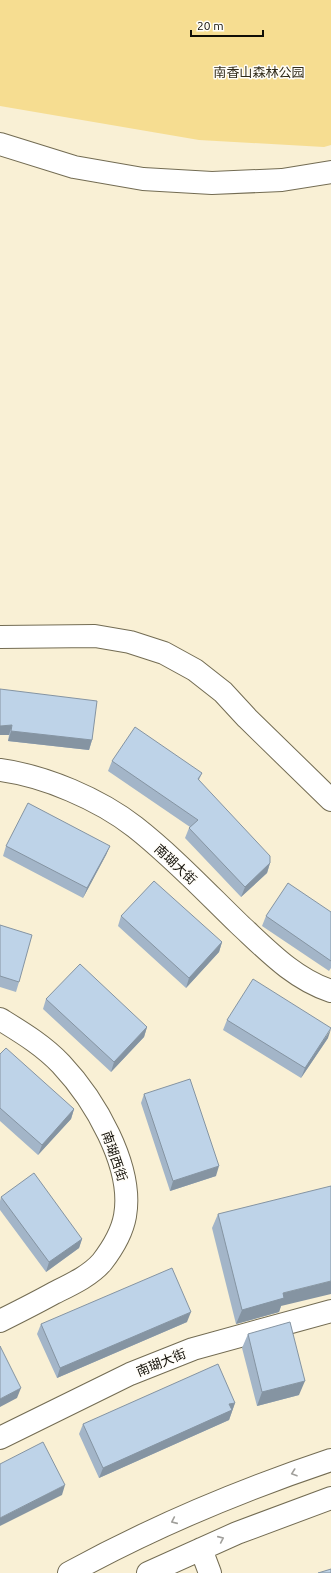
<svg xmlns="http://www.w3.org/2000/svg" width="331" height="1573" font-family="Ubuntu,'Noto Sans SC',sans-serif">
<rect width="100%" height="100%" fill="#f9f0d5"/>
<!-- green -->
<path fill="#f6dd91" d="M 0,0 L 331,0 L 331,145 L 324,147 L 199,140 L 0,106 Z"/>
<g fill="none" stroke-linecap="round" stroke-linejoin="round">
<defs>
<path id="minor" d="M 0,144 L 74,167 L 143,179 L 212,183 L 282,180 L 331,172
M 0,637 L 95,636 L 130,642 L 164,653 L 195,670 L 223,692 L 247,718 L 331,800
M 0,770 C 45,776 99,799 135,827 C 172,856 205,891 239,924 C 267,950 294,979 331,991
M 0,1019 C 21,1032 43,1045 61,1064 C 94,1099 134,1166 125,1216 C 122,1233 112,1249 102,1262 C 90,1276 70,1285 54,1293 C 36,1303 18,1312 0,1321
M 0,1438 L 130,1374 L 193,1349 L 331,1311
M 201,1549 L 210,1573
M 69,1573 C 153,1527 241,1490 331,1460
M 148,1573 L 237,1533 L 331,1498"/>
</defs>
<!-- minor casing -->
<use href="#minor" stroke="#736c53" stroke-width="24"/>
<!-- minor -->
<use href="#minor" stroke="#fff" stroke-width="22"/>
</g>
<!-- wall -->
<path fill="#a3b5c8" d="M 0,689 L 92,740 L 89,750 L 8,741 L 9,735 Z
M 112,761 L 202,773 L 199,780 L 270,863 L 267,873 L 241,897 L 185,838 L 189,828 L 190,827 L 108,771 Z
M 6,846 L 110,846 L 106,855 L 83,898 L 3,856 Z
M 331,912 L 331,968 L 329,971 L 262,926 L 266,916 Z
M 121,916 L 222,942 L 219,952 L 186,988 L 118,926 Z
M 0,925 L 19,982 L 16,992 L 0,987 Z
M 46,999 L 147,1027 L 144,1037 L 111,1072 L 43,1009 Z
M 227,1020 L 328,1038 L 301,1078 L 223,1030 Z
M 0,1054 L 74,1109 L 71,1119 L 38,1155 L 0,1121 Z
M 144,1094 L 216,1176 L 170,1191 L 141,1103 Z
M 1,1197 L 82,1239 L 79,1248 L 46,1272 L 0,1210 L 0,1201 Z
M 218,1214 L 281,1306 L 279,1312 L 236,1324 L 212,1228 Z
M 187,1322 L 57,1378 L 37,1334 L 41,1324 Z
M 248,1334 L 299,1395 L 257,1406 L 242,1348 Z
M 235,1403 L 229,1420 L 99,1478 L 79,1434 L 83,1424 Z"/>
<!-- shaded-wall -->
<path fill="#8594a2" d="M 12,725 L 9,735 L 0,735 L 0,726 Z
M 11,731 L 92,740 L 89,750 L 8,741 Z
M 110,846 L 106,855 L 83,898 L 87,888 Z
M 270,863 L 267,873 L 241,897 L 245,887 Z
M 222,942 L 219,952 L 186,988 L 189,978 Z
M 147,1027 L 144,1037 L 111,1072 L 114,1062 Z
M 331,1029 L 328,1038 L 301,1078 L 305,1068 Z
M 74,1109 L 71,1119 L 38,1155 L 42,1145 Z
M 219,1166 L 216,1176 L 170,1191 L 173,1181 Z
M 82,1239 L 79,1248 L 46,1272 L 49,1262 Z
M 331,1281 L 331,1294 L 281,1306 L 279,1312 L 236,1324 L 242,1310 L 283,1293 Z
M 191,1312 L 187,1322 L 57,1378 L 60,1368 Z
M 305,1381 L 299,1395 L 257,1406 L 262,1392 Z
M 21,1388 L 17,1398 L 0,1407 L 0,1399 Z
M 235,1403 L 229,1420 L 99,1478 L 103,1468 L 229,1404 Z
M 65,1485 L 62,1495 L 0,1526 L 0,1518 Z"/>
<!-- building -->
<path fill="#bed3e8" stroke="#8594a2" d="M 0,689 L 97,701 L 92,740 L 11,731 L 12,725 L 0,726 Z
M 135,727 L 202,773 L 198,779 L 270,856 L 270,863 L 245,887 L 189,828 L 198,820 L 112,761 Z
M 28,803 L 110,846 L 87,888 L 6,846 Z
M 154,881 L 222,942 L 189,978 L 121,916 Z
M 288,883 L 331,912 L 331,961 L 266,916 Z
M 0,925 L 32,935 L 19,982 L 0,976 Z
M 80,964 L 147,1027 L 114,1062 L 46,999 Z
M 253,979 L 331,1028 L 305,1068 L 227,1020 Z
M 6,1048 L 74,1109 L 42,1145 L 0,1108 L 0,1054 Z
M 190,1079 L 219,1166 L 173,1181 L 144,1094 Z
M 34,1173 L 82,1239 L 49,1262 L 1,1197 Z
M 331,1186 L 331,1281 L 283,1293 L 284,1298 L 242,1310 L 218,1214 Z
M 172,1268 L 191,1312 L 60,1368 L 41,1324 Z
M 290,1322 L 305,1381 L 262,1392 L 248,1334 Z
M 0,1346 L 21,1388 L 0,1399 Z
M 218,1364 L 235,1403 L 229,1404 L 232,1410 L 103,1468 L 83,1424 Z
M 43,1442 L 65,1485 L 0,1518 L 0,1464 Z
M 331,1569 L 331,1573 L 318,1573 Z"/>
<!-- one-way arrows -->
<defs><path id="oneway-chevron" d="M-2-3.5L2.5 0L-2 3.5" fill="none" stroke-width="1.6" stroke-linecap="round" stroke-linejoin="round"/></defs>
<g stroke="#a09f9b">
<use href="#oneway-chevron" transform="translate(294 1473) rotate(161)"/>
<use href="#oneway-chevron" transform="translate(174 1521) rotate(156)"/>
<use href="#oneway-chevron" transform="translate(221 1539) rotate(-24)"/>
</g>
<g text-anchor="middle" dominant-baseline="central" stroke-width="3" stroke-linejoin="round" paint-order="stroke">
<!-- park labels -->
<g font-size="13" fill="#302a18" stroke="#fffdf8">
<text x="259" y="72">南香山森林公园</text>
</g>
<!-- street labels -->
<g font-size="13" fill="#110e06" stroke="#fffdf8">
<text transform="translate(176 864) rotate(43)">南瑚大街</text>
<text transform="translate(115 1156) rotate(71)">南瑚西街</text>
<text transform="translate(161 1362) rotate(-22)">南瑚大街</text>
</g>
</g>
<!-- scale -->
<path d="M191 30v6h72v-6" fill="none" stroke="#110e06" stroke-width="2"/>
<text x="197" y="30" font-size="12" fill="#110e06" stroke="#fffdf8" stroke-width="3" paint-order="stroke">20 m</text>
</svg>
